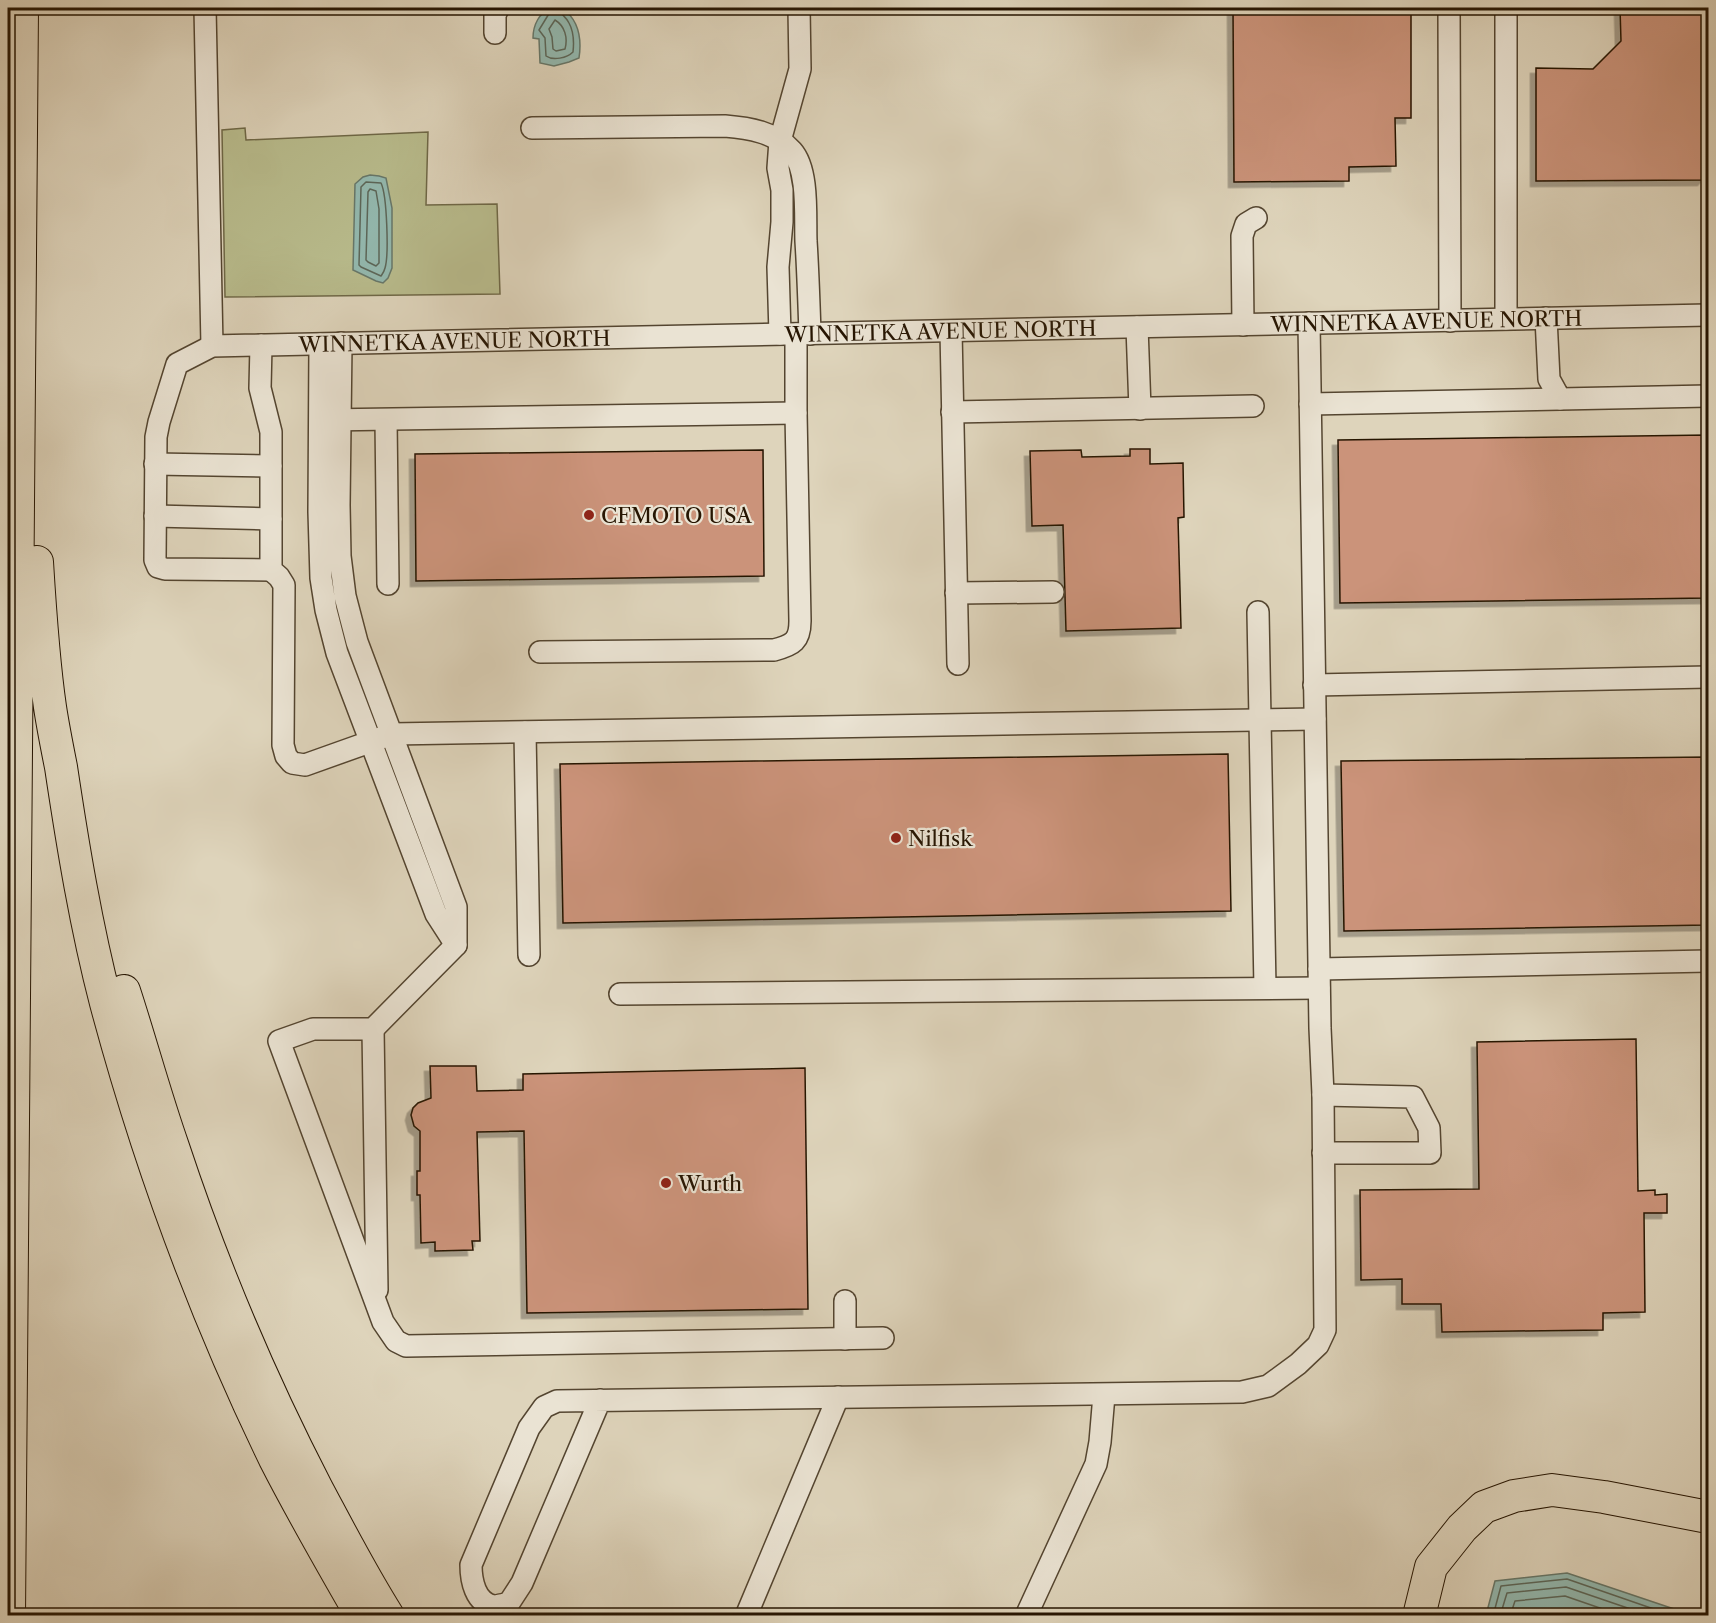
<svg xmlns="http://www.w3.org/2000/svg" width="1716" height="1623" font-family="'Libre Caslon Text',serif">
<defs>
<filter id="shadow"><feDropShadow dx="-5.5" dy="5.5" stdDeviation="0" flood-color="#0004"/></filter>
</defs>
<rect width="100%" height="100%" fill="#ded4bb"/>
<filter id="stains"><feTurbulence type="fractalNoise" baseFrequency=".00333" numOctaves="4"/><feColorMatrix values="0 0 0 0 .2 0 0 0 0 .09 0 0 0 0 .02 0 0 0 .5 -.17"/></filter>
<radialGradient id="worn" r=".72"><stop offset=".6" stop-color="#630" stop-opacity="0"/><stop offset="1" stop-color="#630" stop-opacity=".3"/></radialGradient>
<!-- green -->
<path fill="#b8bb8c" stroke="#6f6847" stroke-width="1.5" d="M 245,128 L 246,140 L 428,132 L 426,205 L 497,204 L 500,294 L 225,297 L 222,130 Z"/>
<!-- water -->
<path fill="#93b8ae" stroke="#677769" stroke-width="1.5" d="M 551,8 L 562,8 C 579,20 582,38 579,58 L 569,62 L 554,66 L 540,63 L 539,39 L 533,38 C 533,25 539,13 551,8 Z
M 370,175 L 379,176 L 386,178 L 392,208 L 392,268 L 388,278 L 383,283 L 376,281 L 353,270 L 355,184 L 363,177 Z
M 1567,1573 L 1692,1615 L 1486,1615 L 1495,1581 Z"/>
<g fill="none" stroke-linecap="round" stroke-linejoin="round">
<!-- shore -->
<path stroke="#5c6658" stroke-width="1.5" d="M 551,8 L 550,12 L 539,30 L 545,38 L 546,56 C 553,61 567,58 573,52 C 574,43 574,32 569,23 C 566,16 560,15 559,8
M 555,20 C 565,26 568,38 565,49 L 556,51 L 553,49 L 552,37 L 549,29 Z
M 366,182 L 381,183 C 387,195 389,255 385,268 C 384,272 383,273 381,276 L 361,267 L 359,265 L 361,187 Z
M 370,189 L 376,191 L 379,209 L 379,263 L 376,266 L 368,262 L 366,260 L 368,192 Z
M 1493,1616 L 1501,1586 L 1567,1579 L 1674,1616
M 1500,1616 L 1507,1593 L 1566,1587 L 1651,1616
M 1510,1616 L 1515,1601 L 1565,1596 L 1623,1616"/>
</g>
<!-- building -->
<path fill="#cb937a" stroke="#261502" stroke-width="1.5" filter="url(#shadow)" d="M 1233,8 L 1411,8 L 1411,118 L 1395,118 L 1396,166 L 1349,167 L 1349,181 L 1234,182 Z
M 1620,8 L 1708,8 L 1708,174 L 1703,180 L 1536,181 L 1536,68 L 1593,69 L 1621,41 Z
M 1708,435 L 1708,598 L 1340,603 L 1338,440 Z
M 1130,449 L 1150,449 L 1150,464 L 1183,463 L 1184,517 L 1178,518 L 1181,628 L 1066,631 L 1063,525 L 1032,526 L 1030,451 L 1081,450 L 1082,457 L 1130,456 Z
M 763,450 L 764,576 L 416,581 L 415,454 Z
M 1228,754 L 1231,911 L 563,923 L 560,764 Z
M 1708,757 L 1708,925 L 1344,931 L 1341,761 Z
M 1636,1039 L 1638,1191 L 1655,1190 L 1655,1195 L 1667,1194 L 1667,1213 L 1644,1213 L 1645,1312 L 1603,1313 L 1603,1330 L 1442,1332 L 1441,1304 L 1402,1304 L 1402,1279 L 1361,1280 L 1360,1190 L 1479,1189 L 1477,1042 Z
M 430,1066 L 476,1066 L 477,1091 L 523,1090 L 523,1074 L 805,1068 L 808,1309 L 527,1313 L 524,1131 L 477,1132 L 480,1241 L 472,1241 L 473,1250 L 435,1251 L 435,1242 L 421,1243 L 420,1195 L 417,1195 L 417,1171 L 420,1171 L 420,1131 L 414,1126 L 411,1115 L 413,1108 L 418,1103 L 431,1098 Z"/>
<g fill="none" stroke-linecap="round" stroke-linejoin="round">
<defs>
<g id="minor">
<path d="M 205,8 L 212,346"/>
<path d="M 1449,8 L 1450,321"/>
<path d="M 1506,8 L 1506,319"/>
<path d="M 495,33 L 495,15 L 498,8"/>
<path d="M 532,128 L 725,126 C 749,128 775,132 792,151 C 809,170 805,217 806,241 C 808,272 809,303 810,334"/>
<path d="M 1546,318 L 1549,379 L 1560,399 L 1708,396"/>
<path d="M 1243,325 L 1242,236 L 1246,224 L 1256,218"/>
<path d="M 1137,327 L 1140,409"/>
<path d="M 951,331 L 958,664"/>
<path d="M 780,334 L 778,267 L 782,222 L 782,190 L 778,168 L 780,141 L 800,69 L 799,8"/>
<path d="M 320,344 L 319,512 L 321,578 L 326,610 L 337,653 L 436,914 L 456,945 L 456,907 L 357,642 L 345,596 L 340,556 L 339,505 L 341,343"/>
<path d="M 261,345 L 260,388 L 271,432 L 271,570 L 279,577 L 284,585 L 283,745 L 286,756 L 292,763 L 305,765 L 392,734 L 1315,719"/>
<path d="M 1310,404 L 1560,399"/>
<path d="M 952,412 L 1253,406"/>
<path d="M 326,420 L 796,413"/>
<path d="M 386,420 L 388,584"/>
<path d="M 155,464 L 271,466"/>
<path d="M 155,516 L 271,519"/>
<path id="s1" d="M 271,570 L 165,569 L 158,567 L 155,560 L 156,437 L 159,422 L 177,364 L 212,346 L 1708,315"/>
<path d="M 956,593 L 1053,592"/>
<path d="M 1258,612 L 1265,988"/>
<path d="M 540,652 L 774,650 C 793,645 800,641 800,621 L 796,413 L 796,334"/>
<path d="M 1314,685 L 1708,677"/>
<path d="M 525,732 L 529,955"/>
<path d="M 456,945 L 373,1029 L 313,1029 L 279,1041 L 383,1322 L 396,1341 L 406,1346 L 883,1338"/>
<path d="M 1319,969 L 1708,961"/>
<path d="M 620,994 L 1319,988"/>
<path d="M 373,1029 L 377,1290"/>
<path d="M 1323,1095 L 1413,1097 L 1429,1128 L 1430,1153 L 1323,1153"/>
<path d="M 845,1301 L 845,1339"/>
<path d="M 600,1400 L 522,1583 L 509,1603 C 505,1604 498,1606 494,1606 C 475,1603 471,1580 471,1565 L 529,1428 L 544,1407 L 557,1401 L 1242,1392 L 1268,1386 L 1298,1364 L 1318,1345 L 1325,1330 L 1323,1095 L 1320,1028 L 1309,323"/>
<path d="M 746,1616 L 838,1397"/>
<path d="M 1026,1616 L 1096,1464 L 1100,1442 L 1104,1395"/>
</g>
<path id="highway" d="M 37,562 C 40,611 43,659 50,707 C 53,727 57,747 61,767 C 73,847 86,926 106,1003 C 148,1160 204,1313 275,1459 C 302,1512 332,1564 362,1616
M 124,991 C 141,1043 155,1096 173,1147 C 212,1265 260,1379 317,1489 C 340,1532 362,1575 388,1616
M 9,1616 L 22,8
M 1419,1616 L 1431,1567 L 1462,1528 L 1484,1507 L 1514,1496 L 1552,1490 L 1604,1497 L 1708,1517"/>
</defs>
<!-- minor casing -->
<use href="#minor" stroke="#544530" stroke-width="24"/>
<!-- highway casing -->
<use href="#highway" stroke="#261502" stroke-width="34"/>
<!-- minor -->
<use href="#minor" stroke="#eae3d3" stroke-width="21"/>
<!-- highway -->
<use href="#highway" stroke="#ded4bb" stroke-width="32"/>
</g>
<!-- markers -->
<g fill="#8f2418" stroke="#eae3d3" stroke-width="2">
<circle cx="589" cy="515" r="6"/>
<circle cx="896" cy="838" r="6"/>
<circle cx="666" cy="1183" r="6"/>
</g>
<g text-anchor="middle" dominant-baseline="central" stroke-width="4.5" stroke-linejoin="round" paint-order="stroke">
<!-- street labels -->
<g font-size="21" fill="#261502" stroke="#eae3d3">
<text stroke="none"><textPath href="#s1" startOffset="1574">WINNETKA AVENUE NORTH</textPath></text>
<text stroke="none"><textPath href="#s1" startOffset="1088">WINNETKA AVENUE NORTH</textPath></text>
<text stroke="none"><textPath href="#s1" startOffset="602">WINNETKA AVENUE NORTH</textPath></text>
</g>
<!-- poi labels -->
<g font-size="21" fill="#261502" stroke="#eae3d3" text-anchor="start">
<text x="601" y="515">CFMOTO USA</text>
<text x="908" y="838">Nilfisk</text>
<text x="678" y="1183">Wurth</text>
</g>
</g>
<!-- margin -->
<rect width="1716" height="1623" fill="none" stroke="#ded4bb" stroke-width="30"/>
<rect x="9" y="9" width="1698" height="1605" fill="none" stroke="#261502" stroke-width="3"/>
<rect x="15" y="15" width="1686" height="1593" fill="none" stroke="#261502" stroke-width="1.5"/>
<rect width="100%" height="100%" filter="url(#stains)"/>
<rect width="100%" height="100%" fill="url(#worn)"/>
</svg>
